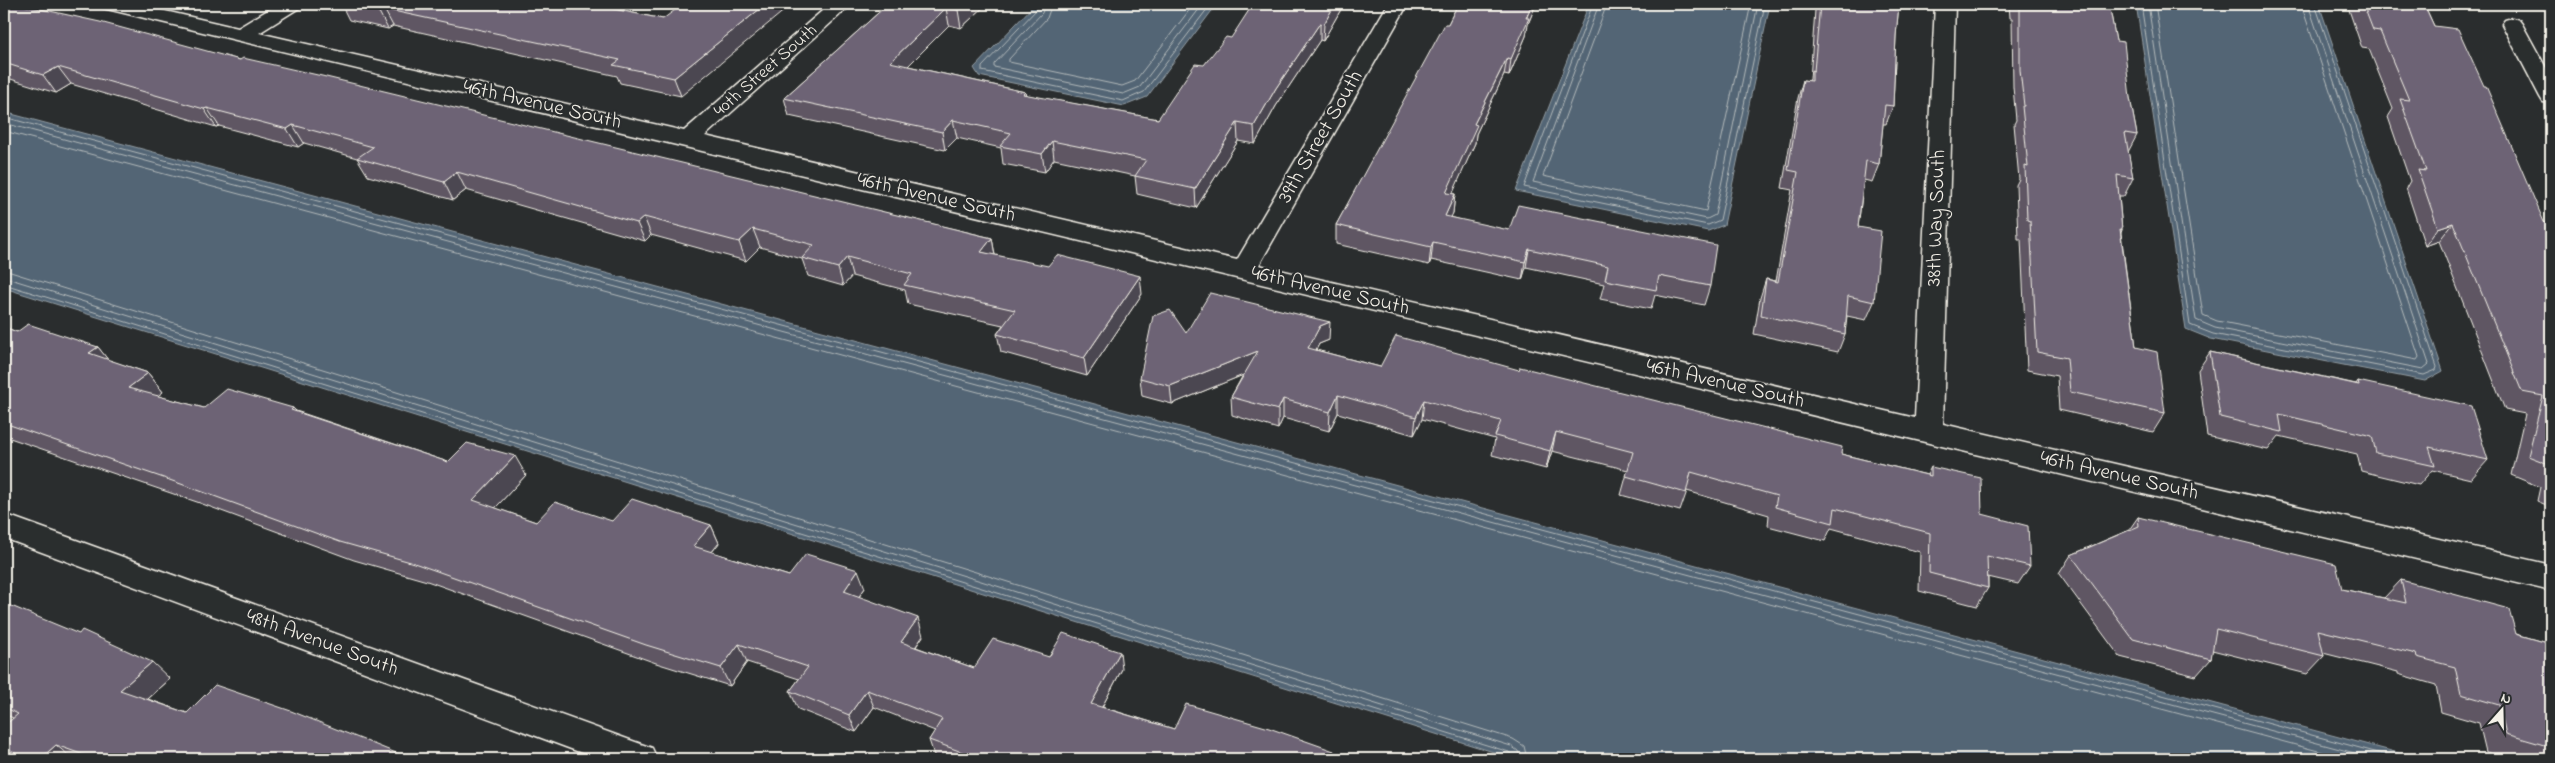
<svg xmlns="http://www.w3.org/2000/svg" width="2555" height="763" font-family="'Indie Flower',sans-serif">
<rect width="100%" height="100%" fill="#2a2d2e"/>
<filter id="ink" filterUnits="userSpaceOnUse"><feTurbulence type="fractalNoise" baseFrequency=".02" numOctaves="2"/><feDisplacementMap in="SourceGraphic" scale="10" xChannelSelector="R" yChannelSelector="G"/><feConvolveMatrix kernelMatrix="1 2 1 2 8 2 1 2 1" color-interpolation-filters="sRGB"/></filter>
<g filter="url(#ink)">
<!-- water -->
<path fill="#526575" stroke="#939da3" d="M 1035,4 L 1217,4 L 1147,97 L 1124,106 L 979,76 L 974,68 Z
M 1589,4 L 1770,4 L 1724,225 L 1708,231 L 1516,191 Z
M 2136,4 L 2319,4 L 2443,371 L 2425,381 L 2211,339 L 2186,329 Z
M 4,112 L 2421,759 L 1516,759 L 4,288 Z"/>
<g fill="none" stroke-linecap="round" stroke-linejoin="round">
<!-- shore -->
<path stroke="#b3b9ba" stroke-width="1" d="M 1038,4 L 1037,9 L 982,67 L 982,71 L 1123,101 L 1144,92 L 1211,4
M 1045,4 L 1042,13 L 994,64 L 994,67 L 1123,94 L 1140,87 L 1203,4
M 1052,4 L 1047,18 L 1009,59 L 1009,62 L 1122,86 L 1135,81 L 1194,4
M 1593,4 L 1524,187 L 1708,225 L 1720,220 L 1765,4
M 1599,4 L 1533,182 L 1707,219 L 1715,215 L 1758,4
M 1607,4 L 1543,176 L 1706,211 L 1751,4
M 2141,4 L 2190,325 L 2213,334 L 2424,375 L 2436,370 L 2437,367 L 2315,4
M 2148,4 L 2196,320 L 2215,328 L 2423,369 L 2429,364 L 2308,4
M 2155,4 L 2203,315 L 2217,321 L 2417,360 L 2419,357 L 2301,4
M 4,117 L 2401,759
M 4,123 L 2377,759
M 4,131 L 2348,759
M 4,270 L 1513,739 L 1524,746 L 1527,759
M 4,277 L 1511,746 L 1518,751 L 1520,759
M 4,284 L 1509,752 L 1514,759"/>
<defs>
<path id="minor" d="M 100,4 L 135,4 L 238,28 L 278,4 L 302,4 L 299,8 L 259,33 L 684,131 L 830,4 L 852,4 L 705,136 L 1237,260 L 1388,4 L 1408,4 L 1259,265 L 1915,418 L 1935,4 L 1955,4 L 1943,424 L 2551,565 L 2551,591 L 240,41 L 103,8 Z
M 2512,18 L 2519,20 L 2522,24 L 2551,77 L 2551,103 L 2543,102 L 2540,97 L 2502,24 L 2505,20 Z
M 4,514 L 652,748 L 657,759 L 598,759 L 4,538 Z"/>
</defs>
<!-- minor casing -->
<use href="#minor" stroke="#f4f1e8" stroke-width="3"/>
<!-- minor -->
<use href="#minor" fill="#2a2d2e" fill-rule="evenodd"/>
</g>
<!-- wall -->
<path fill="#5e5664" stroke="#f4f1e8" d="M 4,4 L 992,238 L 995,255 L 1142,294 L 1087,376 L 1001,352 L 997,334 L 1003,325 L 908,304 L 905,290 L 852,276 L 843,286 L 808,276 L 802,259 L 760,247 L 746,261 L 651,235 L 645,241 L 466,190 L 453,200 L 368,176 L 357,158 L 304,143 L 298,147 L 219,126 L 216,127 L 71,84 L 56,93 L 4,77 Z
M 341,4 L 589,4 L 663,19 L 681,96 L 620,83 L 617,76 L 393,26 L 388,29 L 349,20 Z
M 888,4 L 987,4 L 961,28 L 949,25 L 908,66 L 1025,92 L 1026,95 L 1158,119 L 1204,65 L 1231,38 L 1344,4 L 1323,41 L 1320,40 L 1276,106 L 1255,144 L 1238,141 L 1196,208 L 1137,194 L 1135,176 L 1054,159 L 1045,172 L 1003,164 L 1001,148 L 957,138 L 945,150 L 789,116 L 784,98 Z
M 1458,4 L 1536,4 L 1528,24 L 1526,36 L 1509,76 L 1504,75 L 1476,134 L 1475,143 L 1452,194 L 1455,194 L 1453,213 L 1450,217 L 1710,286 L 1704,305 L 1655,295 L 1651,309 L 1600,299 L 1604,284 L 1526,267 L 1522,280 L 1431,260 L 1429,265 L 1336,244 L 1336,225 L 1448,24 Z
M 1817,4 L 1899,4 L 1896,36 L 1893,106 L 1886,124 L 1883,124 L 1879,164 L 1872,182 L 1864,180 L 1858,227 L 1874,302 L 1866,320 L 1847,316 L 1845,334 L 1838,352 L 1754,334 L 1760,298 L 1766,279 L 1776,281 L 1792,190 L 1782,188 L 1798,98 L 1803,80 L 1809,81 L 1810,79 L 1815,10 Z
M 2009,4 L 2109,4 L 2116,41 L 2130,98 L 2137,135 L 2128,152 L 2133,178 L 2124,196 L 2119,196 L 2122,230 L 2121,233 L 2136,347 L 2165,413 L 2153,432 L 2059,410 L 2057,376 L 2027,370 L 2021,239 L 2018,239 L 2016,185 L 2019,179 L 2014,124 L 2016,120 L 2013,87 L 2012,18 L 2010,18 Z
M 2347,4 L 2424,4 L 2434,26 L 2544,222 L 2551,232 L 2551,507 L 2537,501 L 2540,487 L 2511,475 L 2525,414 L 2505,410 L 2439,241 L 2425,246 L 2406,188 L 2410,181 L 2388,117 L 2393,109 L 2369,49 L 2362,48 Z
M 4,327 L 17,332 L 98,347 L 108,360 L 148,373 L 163,392 L 157,396 L 204,408 L 293,408 L 296,411 L 448,462 L 526,475 L 495,508 L 536,522 L 612,521 L 711,525 L 719,543 L 712,552 L 789,576 L 865,588 L 859,597 L 923,636 L 916,647 L 974,668 L 1049,657 L 1122,669 L 1102,707 L 1174,729 L 1333,759 L 939,759 L 935,758 L 929,740 L 935,731 L 874,707 L 856,732 L 798,709 L 790,691 L 799,679 L 747,662 L 730,686 L 656,663 L 427,581 L 354,560 L 197,502 L 4,436 Z
M 1186,333 L 1329,340 L 1319,344 L 1316,350 L 1380,367 L 1519,370 L 1841,454 L 1927,475 L 1931,467 L 1982,514 L 2030,566 L 2018,584 L 1988,577 L 1988,588 L 1977,606 L 1919,591 L 1920,552 L 1831,528 L 1825,541 L 1768,526 L 1769,515 L 1687,491 L 1680,511 L 1621,495 L 1628,470 L 1552,451 L 1546,469 L 1492,455 L 1495,439 L 1422,419 L 1414,435 L 1338,413 L 1329,431 L 1283,418 L 1278,429 L 1232,415 L 1231,397 L 1243,375 L 1172,404 L 1142,396 L 1140,378 Z
M 2210,352 L 2356,384 L 2358,381 L 2488,460 L 2471,479 L 2432,470 L 2419,485 L 2361,471 L 2357,454 L 2279,436 L 2268,450 L 2207,436 L 2198,370 Z
M 2138,517 L 2342,589 L 2384,598 L 2401,580 L 2516,634 L 2551,644 L 2551,759 L 2512,759 L 2486,752 L 2479,723 L 2441,712 L 2436,685 L 2398,674 L 2398,672 L 2323,653 L 2324,656 L 2307,674 L 2212,650 L 2211,659 L 2196,676 L 2120,657 L 2059,574 L 2071,555 L 2129,530 Z
M 4,603 L 170,679 L 148,699 L 187,713 L 411,759 L 14,759 L 9,757 L 4,753 L 4,726 L 13,718 L 4,714 Z"/>
<!-- shaded-wall -->
<path fill="#4c4651" stroke="#f4f1e8" d="M 766,4 L 792,4 L 681,96 L 674,78 Z
M 965,4 L 987,4 L 961,28 L 958,10 Z
M 1335,4 L 1344,4 L 1323,41 L 1324,24 Z
M 1532,4 L 1536,4 L 1528,24 L 1526,36 L 1509,76 L 1511,59 Z
M 946,8 L 949,25 L 894,80 L 890,62 Z
M 384,9 L 393,26 L 388,29 L 379,12 Z
M 1320,23 L 1320,40 L 1276,106 L 1255,144 L 1254,126 L 1276,88 Z
M 1507,58 L 1504,75 L 1476,134 L 1475,143 L 1445,211 L 1446,193 L 1474,124 Z
M 58,67 L 71,84 L 56,93 L 43,75 Z
M 207,108 L 219,126 L 216,127 L 204,109 Z
M 953,120 L 957,138 L 945,150 L 942,132 Z
M 1237,123 L 1238,141 L 1196,208 L 1195,189 Z
M 293,125 L 304,143 L 298,147 L 287,129 Z
M 1052,141 L 1054,159 L 1045,172 L 1042,154 Z
M 457,172 L 466,190 L 453,200 L 444,182 Z
M 1455,194 L 1453,213 L 1443,235 L 1445,216 Z
M 644,217 L 651,235 L 645,241 L 637,223 Z
M 2453,223 L 2439,241 L 2425,246 L 2438,228 Z
M 753,229 L 760,247 L 746,261 L 739,242 Z
M 992,238 L 995,256 L 981,252 Z
M 1433,242 L 1431,260 L 1429,265 L 1431,247 Z
M 1529,249 L 1526,267 L 1522,280 L 1525,262 Z
M 847,257 L 852,276 L 843,286 L 838,268 Z
M 1140,276 L 1142,294 L 1087,376 L 1084,358 Z
M 1330,322 L 1329,340 L 1319,344 L 1307,367 L 1308,348 L 1320,326 Z
M 98,347 L 113,366 L 89,353 Z
M 1258,351 L 1258,369 L 1172,404 L 1170,386 Z
M 148,373 L 163,392 L 144,406 L 128,388 Z
M 1338,395 L 1338,413 L 1329,431 L 1330,412 Z
M 1283,399 L 1283,418 L 1278,429 L 1278,410 Z
M 1424,400 L 1422,419 L 1414,435 L 1416,417 Z
M 1556,432 L 1552,451 L 1546,469 L 1550,451 Z
M 515,456 L 526,475 L 485,519 L 473,500 Z
M 711,525 L 719,543 L 702,564 L 693,546 Z
M 858,570 L 865,588 L 850,609 L 844,591 Z
M 918,618 L 923,636 L 907,659 L 901,642 Z
M 739,644 L 747,662 L 730,686 L 721,668 Z
M 1120,652 L 1122,669 L 1094,722 L 1091,704 Z
M 152,662 L 170,679 L 139,707 L 120,690 Z
M 867,690 L 874,707 L 856,732 L 849,715 Z
M 56,745 L 73,759 L 40,759 Z
M 1334,751 L 1333,759 L 1330,759 Z"/>
<!-- building -->
<path fill="#6d6474" stroke="#f4f1e8" d="M 4,4 L 18,4 L 100,22 L 240,60 L 243,58 L 322,76 L 992,238 L 981,252 L 1048,266 L 1057,255 L 1140,276 L 1084,358 L 997,334 L 1015,310 L 904,285 L 912,274 L 847,257 L 838,268 L 802,258 L 814,245 L 753,229 L 739,242 L 644,217 L 637,223 L 457,172 L 444,182 L 357,158 L 373,147 L 293,125 L 287,129 L 207,108 L 204,109 L 58,67 L 43,75 L 4,63 Z
M 344,4 L 589,4 L 663,19 L 683,4 L 766,4 L 674,78 L 613,65 L 620,60 L 384,9 L 379,12 Z
M 888,4 L 965,4 L 958,10 L 946,8 L 890,62 L 1025,92 L 1023,94 L 1158,119 L 1195,64 L 1204,65 L 1226,37 L 1231,38 L 1253,4 L 1335,4 L 1324,24 L 1320,23 L 1276,88 L 1254,126 L 1237,123 L 1195,189 L 1135,176 L 1146,160 L 1052,141 L 1042,154 L 1000,146 L 1011,133 L 953,120 L 942,132 L 784,98 Z
M 1458,4 L 1532,4 L 1526,18 L 1529,18 L 1511,59 L 1507,58 L 1474,124 L 1477,125 L 1446,193 L 1455,194 L 1445,216 L 1509,230 L 1518,205 L 1716,245 L 1710,286 L 1659,276 L 1656,290 L 1605,280 L 1608,266 L 1529,249 L 1525,262 L 1433,242 L 1431,247 L 1336,225 L 1445,24 L 1448,24 Z
M 1820,4 L 1899,4 L 1896,36 L 1893,106 L 1885,105 L 1879,164 L 1866,161 L 1858,227 L 1881,231 L 1874,302 L 1848,296 L 1845,334 L 1761,315 L 1766,279 L 1778,282 L 1798,172 L 1788,170 L 1803,80 L 1812,81 L 1812,70 L 1814,71 Z
M 2020,4 L 2109,4 L 2116,41 L 2124,42 L 2130,98 L 2137,135 L 2125,133 L 2133,178 L 2117,175 L 2122,230 L 2120,229 L 2136,347 L 2157,352 L 2165,413 L 2070,392 L 2067,358 L 2037,352 L 2030,221 L 2027,220 L 2025,166 L 2028,167 L 2022,106 L 2024,106 L 2020,70 Z
M 2363,4 L 2424,4 L 2434,26 L 2458,29 L 2484,86 L 2486,86 L 2544,222 L 2547,223 L 2551,232 L 2551,465 L 2528,456 L 2543,396 L 2522,392 L 2453,223 L 2438,228 L 2418,170 L 2426,171 L 2400,99 L 2409,100 L 2380,31 L 2373,30 Z
M 1210,293 L 1330,322 L 1320,326 L 1308,348 L 1380,367 L 1396,336 L 1519,370 L 1520,367 L 1842,447 L 1841,454 L 1931,476 L 1931,467 L 1981,478 L 1982,514 L 2028,526 L 2030,566 L 1987,556 L 1988,588 L 1929,573 L 1930,533 L 1835,508 L 1833,523 L 1775,507 L 1777,496 L 1691,472 L 1686,493 L 1626,476 L 1633,452 L 1556,432 L 1550,451 L 1495,436 L 1501,421 L 1424,400 L 1416,417 L 1338,395 L 1330,412 L 1283,399 L 1278,410 L 1231,397 L 1258,351 L 1170,386 L 1140,378 L 1153,316 L 1170,310 L 1186,333 Z
M 28,324 L 98,347 L 89,353 L 148,373 L 128,388 L 204,408 L 227,389 L 293,408 L 291,410 L 448,462 L 467,443 L 515,456 L 473,500 L 536,522 L 555,502 L 612,521 L 632,499 L 711,525 L 693,546 L 789,576 L 806,554 L 858,570 L 844,591 L 918,618 L 901,642 L 974,668 L 993,639 L 1049,657 L 1063,633 L 1120,652 L 1091,704 L 1174,729 L 1186,704 L 1269,728 L 1334,751 L 1330,759 L 981,759 L 929,740 L 942,719 L 867,690 L 849,715 L 790,691 L 808,667 L 739,644 L 721,668 L 646,645 L 414,563 L 340,542 L 181,484 L 4,423 L 4,327 L 17,332 Z
M 2210,352 L 2359,385 L 2358,381 L 2471,406 L 2488,460 L 2429,447 L 2435,466 L 2376,453 L 2372,436 L 2279,414 L 2282,432 L 2220,417 Z
M 2138,517 L 2336,564 L 2342,589 L 2406,603 L 2401,580 L 2509,609 L 2516,634 L 2551,644 L 2551,747 L 2506,734 L 2499,705 L 2461,694 L 2455,667 L 2417,657 L 2416,654 L 2318,630 L 2324,656 L 2216,629 L 2211,659 L 2133,639 L 2071,555 L 2139,526 Z
M 4,603 L 79,634 L 82,630 L 152,662 L 120,690 L 187,713 L 215,685 L 291,711 L 411,759 L 95,759 L 56,745 L 40,759 L 28,759 L 4,748 L 4,726 L 18,714 L 4,707 Z"/>
</g>
<g text-anchor="middle" dominant-baseline="central" stroke-width="4.5" stroke-linejoin="round" paint-order="stroke">
<!-- far-street labels -->
<g font-size="18" fill="#f4f1e8" stroke="#2a2d2e">
<text transform="translate(766 71) rotate(-41)">40th Street South</text>
</g>
<!-- street labels -->
<g font-size="21" fill="#f4f1e8" stroke="#2a2d2e">
<text transform="translate(542 105) rotate(13)">46th Avenue South</text>
<text transform="translate(1321 137) rotate(-60)">39th Street South</text>
<text transform="translate(936 198) rotate(13)">46th Avenue South</text>
<text transform="translate(1937 218) rotate(-88)">38th Way South</text>
<text transform="translate(1330 291) rotate(13)">46th Avenue South</text>
<text transform="translate(1725 384) rotate(13)">46th Avenue South</text>
<text transform="translate(2119 476) rotate(13)">46th Avenue South</text>
<text transform="translate(322 643) rotate(20)">48th Avenue South</text>
</g>
</g>
<!-- margin -->
<rect width="2555" height="763" fill="none" stroke="#2a2d2e" stroke-width="20"/>
<rect x="10" y="10" width="2535" height="743" fill="none" stroke="#f4f1e8" stroke-width="2" filter="url(#ink)"/>
<!-- north arrow -->
<g transform="translate(2502 710) rotate(20)" stroke="#2a2d2e" stroke-width="4" paint-order="stroke">
<path d="M0-4L9 19L0 12L-9 19Z" fill="#f4f1e8"/>
<text y="-8" font-size="14" font-weight="bold" text-anchor="middle" fill="#f4f1e8">N</text>
</g>
</svg>
